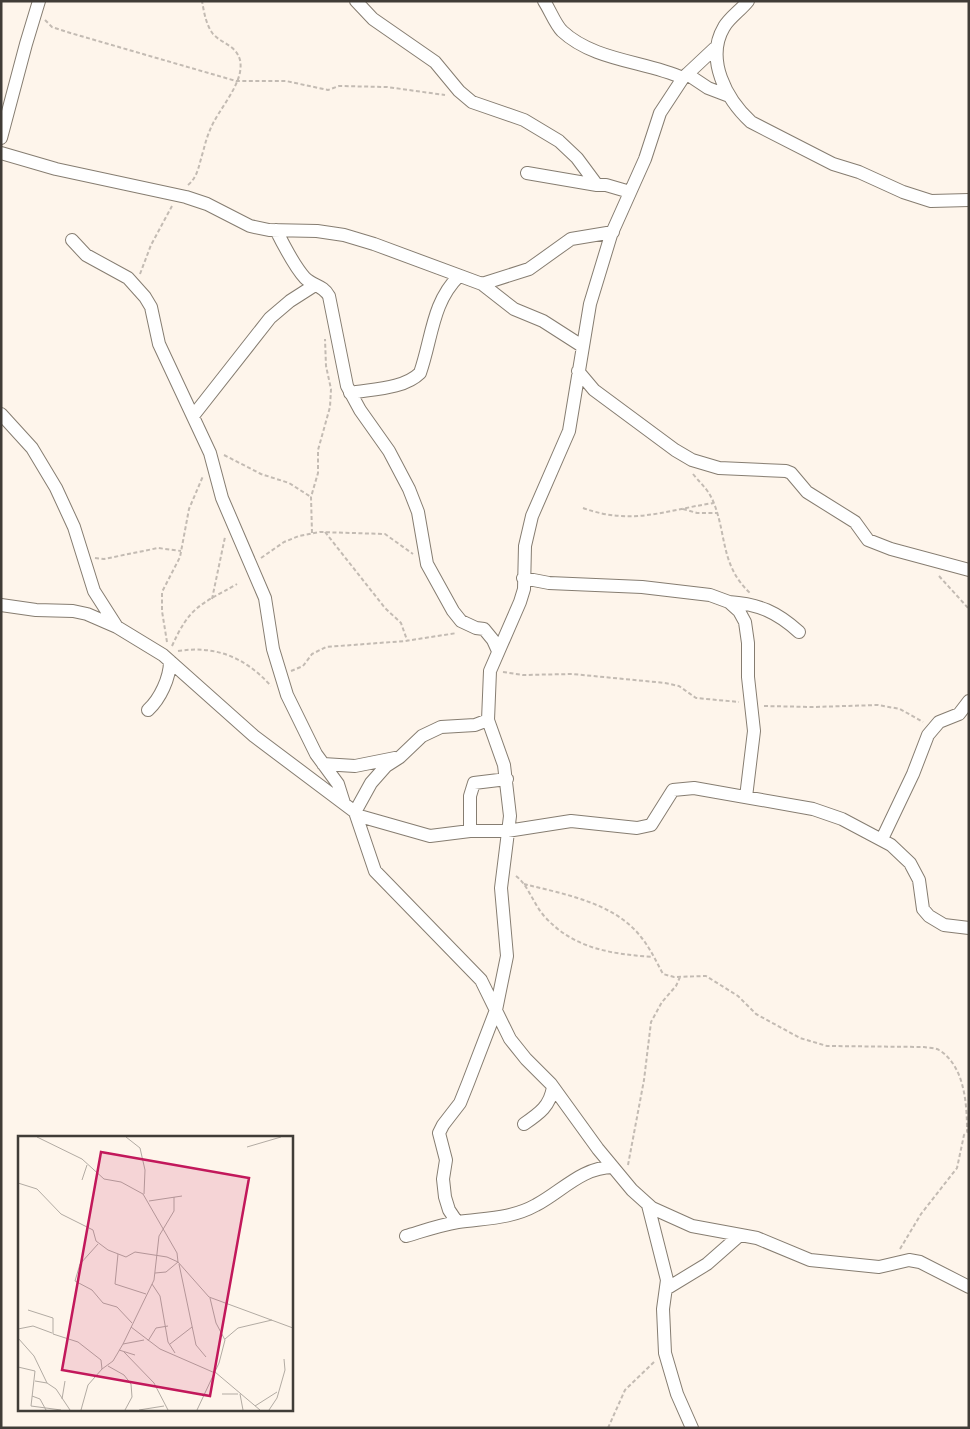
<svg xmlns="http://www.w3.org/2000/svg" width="970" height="1429" font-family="Ubuntu,sans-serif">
<rect width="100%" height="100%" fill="#fef5eb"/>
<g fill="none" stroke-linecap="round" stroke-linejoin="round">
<defs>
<path id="street" d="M 356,1 L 373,19 L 435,62 L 459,91 L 472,102 L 524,120 L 559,141 L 577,158 L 597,185
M 544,1 C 550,10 555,24 562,31 C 594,61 645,61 683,78
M 748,1 C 741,10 729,18 724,27 C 705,59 726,99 751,122 L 833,164 L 859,172 L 903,192 L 931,201 L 969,200
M 687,74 L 708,88 L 729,96
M 1,138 L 26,44 L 39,1
M 1,153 L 56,169 L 186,197 L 207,204 L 250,226 L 269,230 L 317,231 L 344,235 L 374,244 L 482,284 L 514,309 L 543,321 L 582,346
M 527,173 L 597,185 L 606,185 L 630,192
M 276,230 C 283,244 294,266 305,278 C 313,286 323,285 329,296 L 347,386 L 360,410 L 389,451 L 409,489 L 418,512 L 427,564 L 453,611 L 461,621 L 476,628 L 484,629 L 493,640 L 498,651
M 72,240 L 86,255 L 128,278 L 145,297 L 151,307 L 159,344 L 210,453 L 222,498 L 265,598 L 273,649 L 287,695 L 316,754 L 338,784 L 344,803
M 482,284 L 529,269 L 571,239 L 613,232
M 578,371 L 594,390 L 675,450 L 692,460 L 719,468 L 786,471 L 791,473 L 807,492 L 855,522 L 868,540 L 891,549 L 969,570
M 350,393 C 372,389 404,389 420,373 C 432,339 432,302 459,276
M 1,414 L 32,448 L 56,488 L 74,527 L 94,591 L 117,627
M 193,416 L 270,318 L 290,301 L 315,285
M 523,578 L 549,583 L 642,587 L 710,595 L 729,602 L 739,611 L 745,622 L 748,643 L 748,677 L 754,731 L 746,797
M 729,602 C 759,604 777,612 799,632
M 1,605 L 36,610 L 73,611 L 87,614 L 117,627 L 163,655 L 254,736 L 355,812 L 375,871 L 481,980 L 510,1039 L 526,1059 L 551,1084 L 598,1149 L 632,1190 L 652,1208 L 692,1226 L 757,1238 L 810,1260 L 879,1267 L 909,1260 L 920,1262 L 969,1287
M 148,710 C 160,699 170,678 170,661
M 323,764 L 355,766 L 395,758
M 355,812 L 371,783 L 386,766 L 400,757 L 422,736 L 441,727 L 475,725 L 488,720
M 356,815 L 430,836 L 470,831 L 507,831 L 571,821 L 637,828 L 651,825 L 673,790 L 694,788 L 813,809 L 842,819 L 891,845 L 910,863 L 919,880 L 923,909 L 929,916 L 944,925 L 969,928
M 470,831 L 470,796 L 474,783 L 507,779
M 882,839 L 913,774 L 928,735 L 939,722 L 959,714 L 969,701
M 524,1124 C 540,1113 550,1106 553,1087
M 648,1205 L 667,1280 L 663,1309 L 665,1353 L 677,1394 L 692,1428
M 457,1222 L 449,1210 L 445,1197 L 443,1179 L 446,1160 L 439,1133 L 443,1125 L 460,1103 L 468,1083 L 496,1010 L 507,956 L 501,888 L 510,816 L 504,765 L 488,720 L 490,671 L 520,602 L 524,589 L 525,546 L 532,516 L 569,431 L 590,304 L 611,235 L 645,159 L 660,113 L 683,78 L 715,48
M 406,1236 C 423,1231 440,1225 458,1222 C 485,1218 511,1219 536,1205 C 561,1192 582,1167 613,1167
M 666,1289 L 707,1264 L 740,1235"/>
</defs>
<!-- street casing -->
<use href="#street" stroke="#867d71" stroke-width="14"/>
<!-- path -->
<path stroke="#c3bbb3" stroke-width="2" stroke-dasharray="4 2.5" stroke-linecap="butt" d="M 45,20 L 52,27 L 67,32 L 236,81 L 286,81 L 328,90 L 339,86 L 387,87 L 445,95
M 188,185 C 198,177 199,164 203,152 C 205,144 207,137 210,130 C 218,109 245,83 240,60 C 236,45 222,44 213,34 C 206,25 204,12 202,1
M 140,274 L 151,245 L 172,206
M 224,455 L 261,474 L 289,483 L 311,497
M 693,474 C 700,483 708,489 713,501 C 727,534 720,565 750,593
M 583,508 C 633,526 665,510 714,503
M 683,509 L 697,513 L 717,513
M 325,532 L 385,608 L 401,623 L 407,640
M 312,533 L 311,497 L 318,473 L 318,450 L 330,407 L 331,389 L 326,366 L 325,339
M 95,558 L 104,559 L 158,548 L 181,551
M 261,558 L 284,542 L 299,536 L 320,532 L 385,534 L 413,554
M 939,576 L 969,609
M 212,599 L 225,537
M 167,642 L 162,611 L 162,592 L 180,557 L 189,509 L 203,476
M 172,646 C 190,606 200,605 237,584
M 178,651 C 216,645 246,658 271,686
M 291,671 L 303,666 L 312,654 L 326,647 L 405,641 L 457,633
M 503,672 L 523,675 L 572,674 L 665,683 L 679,686 L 696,698 L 739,702
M 764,706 L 813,707 L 878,705 L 900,709 L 923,722
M 516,876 C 529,886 533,904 545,917 C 574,949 612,954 653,957
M 524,884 C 564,894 615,903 641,937 C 650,948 656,961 663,974 L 674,977 L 706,976 L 738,996 L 756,1014 L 800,1038 L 827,1046 L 924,1047 C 929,1048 936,1048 939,1050 C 965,1066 967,1105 967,1131
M 628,1165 L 644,1080 L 651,1022 L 662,1002 L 676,986 L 680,977
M 900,1249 L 921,1214 L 957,1168 L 964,1135 L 969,1130
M 608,1428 L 625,1390 L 655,1361"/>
<!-- street -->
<use href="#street" stroke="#fff" stroke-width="12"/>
</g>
<!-- overview -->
<g transform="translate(18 1136)">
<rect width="275" height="275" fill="#fef5eb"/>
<path fill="none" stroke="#b2aba3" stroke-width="1" d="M 19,1 L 64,23 L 86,43 L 103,46 L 125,58 L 159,117 L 160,126 L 191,161 L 275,192M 108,1 L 122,12 L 127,34 L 126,58M 229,11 L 263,1M 64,44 L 69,29M 0,47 L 19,53 L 43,78 L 75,94 L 78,105 L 90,114 L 108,121 L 117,116 L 149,121 L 160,126M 131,65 L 164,60M 80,108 L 62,128 L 57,145 L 74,154 L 85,167 L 99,171 L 114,187M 100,118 L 97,148 L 128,158M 161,128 L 178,209 L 188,221M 137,137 L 148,136 L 160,126M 134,148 L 142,160 L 150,206 L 157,217M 10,174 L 35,182 L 35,198 L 60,206 L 83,224 L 84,233 L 70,249 L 63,274M 113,191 L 142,213 L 197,237M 0,193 L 15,190 L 34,197M 0,202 L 16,220 L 29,247M 207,203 L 220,192 L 254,184M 130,205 L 138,192 L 150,190M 105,208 L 126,204M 152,208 L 174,191M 101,214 L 117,219M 106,216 L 136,247 L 150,274M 90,230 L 106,239 L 113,248 L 114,261 L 107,274M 0,231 L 17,235 L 13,270 L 43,274M 84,233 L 95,225 L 105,208 L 136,144 L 141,100 L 156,75 L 156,61M 197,236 L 242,274M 17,245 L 29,247 L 38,253 L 52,274M 204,258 L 220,258M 222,258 L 225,274M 14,260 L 22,263 L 28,274M 44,263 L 47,245M 237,270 L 259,256M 121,274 L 146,270M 179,274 L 201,227 L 207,204 L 198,187 L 192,162M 251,274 L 259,262 L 267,234 L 266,223"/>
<path fill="#c2185b" fill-opacity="0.15" stroke="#c2185b" stroke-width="2.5" d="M 83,16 L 231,42 L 192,260 L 44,234 Z"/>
<rect width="275" height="275" fill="none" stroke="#403c37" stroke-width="2.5"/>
</g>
<!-- border -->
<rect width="970" height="1429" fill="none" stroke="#403c37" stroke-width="5"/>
</svg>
